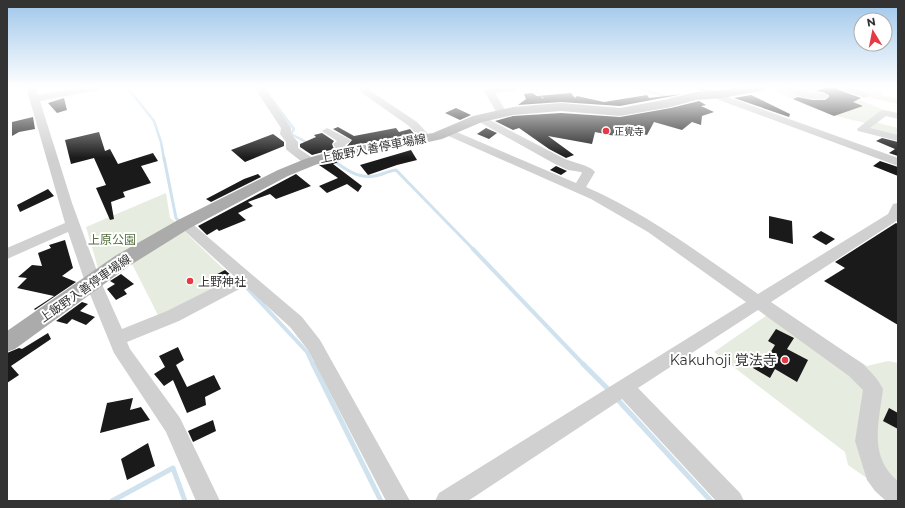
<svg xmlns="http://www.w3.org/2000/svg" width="905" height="508" font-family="Montserrat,'Noto Sans JP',sans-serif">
<rect width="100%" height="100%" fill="#fff"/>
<!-- green -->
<path fill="#e6ecdf" d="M 780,87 L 814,87 L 856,101 L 860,100 L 884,110 L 866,123 C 831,116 803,105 771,89 Z
M 869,88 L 883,93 L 881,95 L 898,99 L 898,104 L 867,97 L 868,95 L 861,93 Z
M 875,122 L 898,128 L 898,137 L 866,129 Z
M 166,193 L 170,218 L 178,224 L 98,268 L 86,227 Z
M 181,228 L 236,281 L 159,317 L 130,260 Z
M 776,309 L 867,366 L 888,361 L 898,363 L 898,500 L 848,465 L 845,452 L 714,352 Z"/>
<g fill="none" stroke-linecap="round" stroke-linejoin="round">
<!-- stream-far3 -->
<path stroke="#cfe2ee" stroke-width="2.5" d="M 127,87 L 154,121 L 161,142 L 164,159
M 263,87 L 294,129 L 291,134 L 308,143
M 634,87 L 672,98 L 680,97"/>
<!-- stream-far2 -->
<path stroke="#cfe2ee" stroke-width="3" d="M 164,158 L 176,218 L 181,223
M 333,160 C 345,169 358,179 374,176 C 382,175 388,171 396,170 L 474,250"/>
<!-- stream-far1 -->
<path stroke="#cfe2ee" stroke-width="4" d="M 473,249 L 584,365
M 248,289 L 307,352 L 313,365"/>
<!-- stream -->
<path stroke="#cfe2ee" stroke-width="5" d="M 313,364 L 381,501
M 583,364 L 610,391
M 617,399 L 711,501
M 112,501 L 173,468 L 185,501"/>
</g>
<!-- building -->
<path fill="#1a1a1a" d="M 829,87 L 836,88 L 839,90 L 861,98 L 853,102 L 863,106 L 834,116 L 793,99 L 798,97 L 812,100 L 825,100 L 829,97 L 829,95 L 823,92 L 816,91 Z
M 532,93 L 537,96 L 571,93 L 575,98 L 577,96 L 604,102 L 647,95 L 649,98 L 683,94 L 620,106 L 561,102 L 518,105 L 526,99 L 524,94 Z
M 751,95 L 790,114 L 789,117 L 734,98 Z
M 64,98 L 67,110 L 57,113 L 48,103 Z
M 699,101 L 706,105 L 701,106 L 714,112 L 702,116 L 701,125 L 692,122 L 682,130 L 654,122 L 647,135 L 622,129 L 620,137 L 595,132 L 592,144 L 548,136 L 574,155 L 566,158 L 549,149 L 519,128 L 513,130 L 495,121 L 513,116 L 561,113 L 620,117 L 671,108 Z
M 456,108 L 471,115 L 460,120 L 445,113 Z
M 33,117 L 35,129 L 19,132 L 12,136 L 12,122 Z
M 338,127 L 354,136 L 396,128 L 399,132 L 410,129 L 415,135 L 347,146 L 352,140 L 333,129 Z
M 486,128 L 497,133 L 489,139 L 477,134 Z
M 99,132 L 105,151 L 110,149 L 118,164 L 153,153 L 158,161 L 141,166 L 151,183 L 123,192 L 125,197 L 111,202 L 114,219 L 110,220 L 96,188 L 106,185 L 94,158 L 71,164 L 65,140 Z
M 322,133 L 334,141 L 332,144 L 334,149 L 312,155 L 300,147 L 300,144 L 316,137 L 314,135 Z
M 273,134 L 284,142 L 284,146 L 245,162 L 231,150 Z
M 882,138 L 898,142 L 898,156 L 889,153 L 895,149 L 876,141 Z
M 411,150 L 417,160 L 397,165 L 368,175 L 360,165 Z
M 353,157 L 333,164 L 362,186 L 358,192 L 347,184 L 327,193 L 319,186 L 338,178 L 319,165 L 337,159 Z
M 880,161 L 898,167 L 898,176 L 873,166 Z
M 556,166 L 567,171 L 561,175 L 550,170 Z
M 258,174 L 261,177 L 211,202 L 206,199 L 244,179 Z
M 296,174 L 311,186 L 276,199 L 270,194 L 248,202 L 253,206 L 238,213 L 246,220 L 219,231 L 217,229 L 207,235 L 198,226 Z
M 48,189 L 54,196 L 20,212 L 17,205 Z
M 769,216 L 792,221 L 793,244 L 769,238 Z
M 896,223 L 898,224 L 898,325 L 824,281 L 845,268 L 835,262 Z
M 821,231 L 835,239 L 826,245 L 812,237 Z
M 65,240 L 73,268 L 62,276 L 76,282 L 35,310 L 34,309 L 54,296 L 17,288 L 27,278 L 18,277 L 32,265 L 42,266 L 38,253 L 51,248 L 49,245 Z
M 225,270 L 232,276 L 211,287 L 204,281 Z
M 121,274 L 134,284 L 124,290 L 127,294 L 116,300 L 107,289 L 115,284 L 110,281 Z
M 82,302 L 88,304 L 80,311 L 95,317 L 86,325 L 72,319 L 67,324 L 56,321 Z
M 776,329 L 794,338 L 787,349 L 808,360 L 797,382 L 775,369 L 770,378 L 753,368 L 758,360 L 764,363 L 775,345 L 768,341 Z
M 48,333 L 51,339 L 11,366 L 19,375 L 7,383 L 7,353 L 19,348 L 22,349 Z
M 178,347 L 184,360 L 176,365 L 187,387 L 214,375 L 221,389 L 205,397 L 206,405 L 187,413 L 173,380 L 164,386 L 154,374 L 165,367 L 159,356 Z
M 133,398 L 130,410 L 141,407 L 150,420 L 100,433 L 107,403 Z
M 889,408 L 898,413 L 898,429 L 883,421 Z
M 213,420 L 216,431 L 193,442 L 188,431 Z
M 148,443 L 155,466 L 127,480 L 121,459 Z"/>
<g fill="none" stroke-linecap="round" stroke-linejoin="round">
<!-- path -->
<path stroke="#cdcdcd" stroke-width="1.5" stroke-dasharray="1.5 1.5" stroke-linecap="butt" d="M 531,87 L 544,99"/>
<!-- minor -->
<path fill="#d0d0d0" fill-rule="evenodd" d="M 26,87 L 36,87 L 38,95 L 84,87 L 103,87 L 98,90 L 40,101 L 72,203 L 101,282 L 122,329 L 167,311 L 235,277 L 177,224 L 179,221 L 184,220 L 189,221 L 302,317 L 320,340 L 410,501 L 386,501 L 308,350 L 290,327 L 245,286 L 179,321 L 127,342 L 130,349 L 180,418 L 220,501 L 196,501 L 166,432 L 114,353 L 85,282 L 68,232 L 7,259 L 7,248 L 65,223 Z
M 254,87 L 264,87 L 291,128 L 291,134 L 298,142 L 298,148 L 314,159 L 316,162 L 314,165 L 306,165 L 288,151 L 286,149 L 286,142 L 280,134 L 281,128 Z
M 359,87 L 369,87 L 369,90 L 417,122 L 430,136 L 432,138 L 430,140 L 422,140 L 409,126 L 362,93 Z
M 500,87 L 519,88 L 514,91 L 495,93 L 507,113 L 502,116 L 498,115 L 484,91 L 486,89 Z
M 694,87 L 706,87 L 725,96 L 898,158 L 898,166 L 719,100 Z
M 782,87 L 795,87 L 807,92 L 823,93 L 828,96 C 820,104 789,95 782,87 Z
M 837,87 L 851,87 L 868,93 L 870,95 L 865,98 L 839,89 Z
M 884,110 L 898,113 L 898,119 L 886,116 L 870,128 L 898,135 L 898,141 L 858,131 L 857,129 L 880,111 Z
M 480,115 L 563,158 C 573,163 590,165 595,172 L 586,187 C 648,214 703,256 758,294 L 888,214 L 893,204 L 898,203 L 898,220 L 771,302 L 863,364 C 871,372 878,379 883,389 C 879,423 868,456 898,481 L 898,501 L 886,501 L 875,491 L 867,480 L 855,441 L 863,390 L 849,376 L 758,310 L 638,388 L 740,493 L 744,501 L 716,501 L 622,399 L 468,501 L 435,501 L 439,493 L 746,302 L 648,232 L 591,199 L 444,134 L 443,132 L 444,130 L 452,130 L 576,183 L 582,173 L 581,172 L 568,170 L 555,164 L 476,120 L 475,118 Z
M 327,128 L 349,139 L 351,141 L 345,145 L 349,152 L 347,154 L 339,154 L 333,144 L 337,141 L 322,131 Z"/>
<!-- major -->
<path fill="#ababab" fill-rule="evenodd" d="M 741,87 L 766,87 L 764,90 L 760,91 L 722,98 L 696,100 L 671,107 L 620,116 L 561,111 L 513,115 L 482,122 L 442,139 L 410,146 L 337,158 L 315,165 L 288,176 L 190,228 L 129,266 L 15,349 L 7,352 L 7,331 L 115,256 L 178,220 L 278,170 L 305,159 L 335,150 L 433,133 L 473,116 L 513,107 L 561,103 L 620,108 L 669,99 L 695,92 L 722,90 Z"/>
</g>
<!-- sky -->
<linearGradient id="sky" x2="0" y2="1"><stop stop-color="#9ec6ea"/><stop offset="0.55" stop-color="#fff"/><stop offset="1" stop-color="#fff" stop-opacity="0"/></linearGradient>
<rect width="905" height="158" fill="url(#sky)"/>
<!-- markers -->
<g fill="#e63946" stroke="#fff" stroke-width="1.5">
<circle cx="606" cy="131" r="4"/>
<circle cx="190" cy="281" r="4"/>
<circle cx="785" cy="360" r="4"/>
</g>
<g text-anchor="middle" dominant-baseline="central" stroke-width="4" stroke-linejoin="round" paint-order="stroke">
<!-- far-poi labels -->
<g font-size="10" fill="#333" stroke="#fff" text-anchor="start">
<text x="614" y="131">正覺寺</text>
</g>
<!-- street labels -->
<g font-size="12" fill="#333" stroke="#fff">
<text transform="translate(373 148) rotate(-11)">上飯野入善停車場線</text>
<text transform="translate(85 288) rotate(-35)">上飯野入善停車場線</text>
</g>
<!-- park labels -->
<g font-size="12" fill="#56703f" stroke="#fff">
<text x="112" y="239">上原公園</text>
</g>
<!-- poi labels -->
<g font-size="12" fill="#333" stroke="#fff" text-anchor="start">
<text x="198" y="281">上野神社</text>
</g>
<!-- near-poi labels -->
<g font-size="14" fill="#333" stroke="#fff" text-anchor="end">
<text x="777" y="360">Kakuhoji 覚法寺</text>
</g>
</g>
<!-- border -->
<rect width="905" height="508" fill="none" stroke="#333333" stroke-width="16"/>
<!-- north arrow -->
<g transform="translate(873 32) rotate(350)"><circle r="19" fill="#ffffff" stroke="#adadad"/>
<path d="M0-3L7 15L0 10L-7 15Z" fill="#e63946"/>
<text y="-6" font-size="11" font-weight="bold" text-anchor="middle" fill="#333333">N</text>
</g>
</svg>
